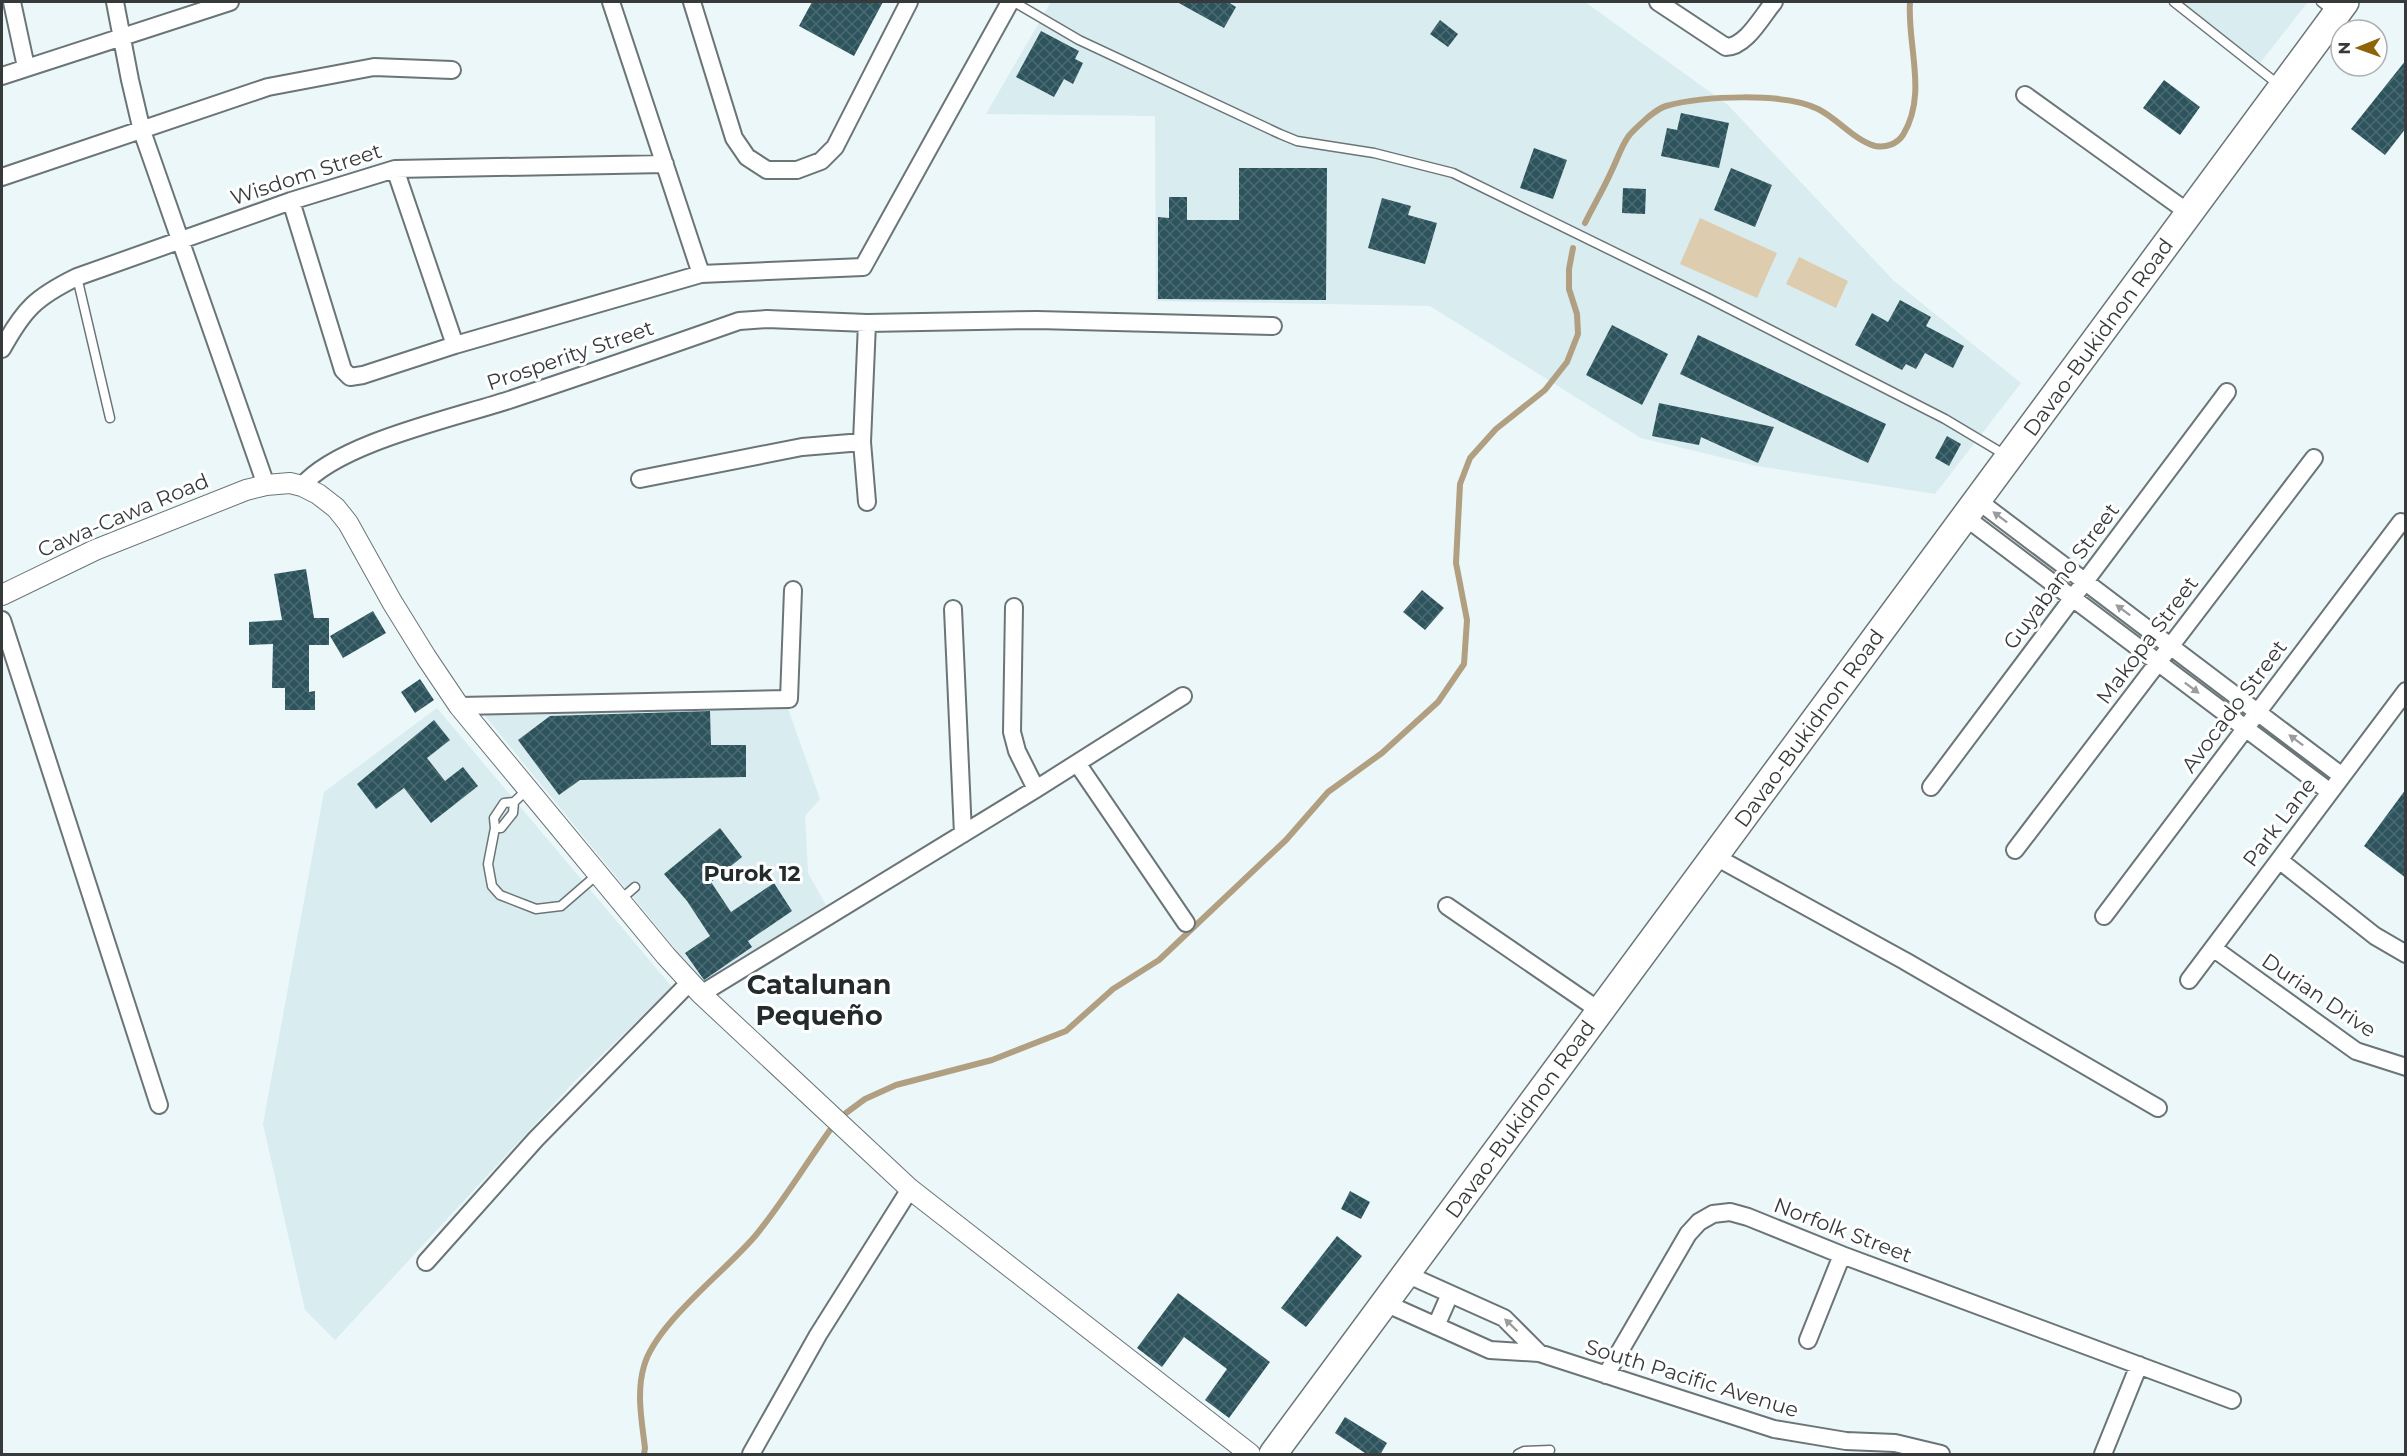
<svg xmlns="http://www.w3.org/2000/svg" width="2407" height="1456" font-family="Montserrat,sans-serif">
<defs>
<pattern id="building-cross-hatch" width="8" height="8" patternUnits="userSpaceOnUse" patternTransform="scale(1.5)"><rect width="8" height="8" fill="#2d545c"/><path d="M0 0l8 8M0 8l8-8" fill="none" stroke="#4b6a71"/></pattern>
</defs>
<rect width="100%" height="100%" fill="#ecf7f9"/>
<!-- built -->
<path fill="#d9ecf0" d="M 1051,2 L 1585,2 L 1728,105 L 1894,281 L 2021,383 L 1935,494 L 1757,466 L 1641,438 L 1430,306 L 1156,301 L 1155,116 L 986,114 Z
M 2167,2 L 2308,2 L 2256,68 Z
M 787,706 L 820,799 L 805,816 L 808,873 L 826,905 L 703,983 L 481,711 Z
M 437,708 L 672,987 L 574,1082 L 335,1340 L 305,1310 L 263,1124 L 324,792 Z"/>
<!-- pitch -->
<path fill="#deccaf" d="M 1700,218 L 1777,253 L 1757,298 L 1680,264 Z
M 1799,257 L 1848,281 L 1836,308 L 1786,284 Z"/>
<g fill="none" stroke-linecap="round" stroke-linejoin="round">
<!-- stream -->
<path stroke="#b19f81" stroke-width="6" d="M 1585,223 C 1594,205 1604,188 1612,170 C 1617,160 1621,147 1628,137 C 1632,131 1641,124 1647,118 C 1652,114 1659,108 1666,106 C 1702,96 1785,92 1818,109 C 1838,119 1854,140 1875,146 C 1886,148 1897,144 1903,135 C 1928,94 1907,46 1910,2
M 846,1113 L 865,1099 L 896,1085 L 992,1060 L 1066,1031 L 1113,989 L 1159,960 L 1286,840 L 1328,792 L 1382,753 L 1438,702 L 1464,664 L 1467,620 L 1456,563 L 1460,484 L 1470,458 L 1496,429 L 1545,390 L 1567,362 L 1578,334 L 1577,314 L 1569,289 L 1569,269 L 1573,248
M 644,1454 L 645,1448 C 642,1422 636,1393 644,1366 C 656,1323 726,1271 756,1235 C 783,1202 805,1165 830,1130"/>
</g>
<!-- building -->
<path fill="url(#building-cross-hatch)" d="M 812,2 L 883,2 L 854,56 L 799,26 Z
M 1177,2 L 1228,2 L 1236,7 L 1224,28 Z
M 1440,20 L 1458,34 L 1448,47 L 1430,34 Z
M 1041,31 L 1079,51 L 1075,59 L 1083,63 L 1073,84 L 1064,79 L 1054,97 L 1016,77 Z
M 2406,60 L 2406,128 L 2385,155 L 2351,129 Z
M 2164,80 L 2200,107 L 2180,135 L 2143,108 Z
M 1681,113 L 1729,123 L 1719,168 L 1661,156 L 1667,128 L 1677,130 Z
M 1534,148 L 1567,160 L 1553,199 L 1520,188 Z
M 1239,168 L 1327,168 L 1326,300 L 1158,299 L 1158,217 L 1169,218 L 1169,197 L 1187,197 L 1187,220 L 1239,220 Z
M 1731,168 L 1772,185 L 1755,227 L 1714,210 Z
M 1623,188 L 1646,189 L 1645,214 L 1622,213 Z
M 1382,198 L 1411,206 L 1408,215 L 1437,223 L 1425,264 L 1368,248 Z
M 1900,300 L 1931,317 L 1926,326 L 1964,346 L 1953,368 L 1925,353 L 1916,369 L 1906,364 L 1902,370 L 1855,345 L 1872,313 L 1888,322 Z
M 1612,325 L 1668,354 L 1642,405 L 1586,375 Z
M 1698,335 L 1886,424 L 1868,463 L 1680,374 Z
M 1659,403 L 1774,427 L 1758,463 L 1701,437 L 1699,445 L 1652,436 Z
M 1947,436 L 1961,444 L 1949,466 L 1935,458 Z
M 306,569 L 314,618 L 329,618 L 329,645 L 309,645 L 309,692 L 315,691 L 315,710 L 285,710 L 285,688 L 272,688 L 273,644 L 249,645 L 249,622 L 282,620 L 274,574 Z
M 1422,590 L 1444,608 L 1425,630 L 1403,612 Z
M 373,611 L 386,633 L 343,658 L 330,636 Z
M 420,679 L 434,700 L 415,713 L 401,692 Z
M 710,711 L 711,745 L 746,745 L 746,777 L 580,780 L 559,795 L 518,740 L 550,716 Z
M 434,720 L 450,740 L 427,758 L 445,781 L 463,767 L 478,786 L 431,823 L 404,788 L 376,809 L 357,784 Z
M 2406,789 L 2406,878 L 2364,846 Z
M 720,828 L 742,857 L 711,882 L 731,912 L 774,883 L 792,911 L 748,941 L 752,947 L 704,980 L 685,953 L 710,936 L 687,901 L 664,874 Z
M 1350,1191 L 1370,1202 L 1361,1219 L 1341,1209 Z
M 1337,1236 L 1362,1256 L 1306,1327 L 1281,1308 Z
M 1178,1293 L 1270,1362 L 1229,1418 L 1205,1400 L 1227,1369 L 1184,1337 L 1162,1367 L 1137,1348 Z
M 1345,1417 L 1387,1443 L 1380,1455 L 1368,1455 L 1335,1433 Z"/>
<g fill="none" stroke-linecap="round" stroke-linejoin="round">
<defs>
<path id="service" d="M 1014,2 L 1079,40 L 1280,134 L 1297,141 L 1374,153 L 1453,173 L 1708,298 L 1945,419 L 2007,456
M 2174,2 L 2279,85
M 2321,2 L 2333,11
M 77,277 L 110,418
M 514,802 L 504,803 L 494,818 L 495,828 L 488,864 L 492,886 L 500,895 L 536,909 L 561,906 L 598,874
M 495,828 L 501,828 L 513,813 L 514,802 L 528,789
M 620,900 L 635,887
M 1518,1454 L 1524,1451 L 1550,1450"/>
<path id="minor" d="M 12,2 L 26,67
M 115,2 L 130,80 L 142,131 L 266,485
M 611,2 L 701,274
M 692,2 L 734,138 L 747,157 L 767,170 L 797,170 L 821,161 L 835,147 L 909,2
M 1658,2 L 1726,47 C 1746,47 1762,16 1774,2
M 2,76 L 230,2
M 2025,95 L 2189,213
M 395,169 L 455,345
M 2,177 L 268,87 L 374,67 L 452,70
M 291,201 L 343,370 L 350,377 L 363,375 L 455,345 L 701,274 L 863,267 L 1010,2
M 2,349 C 24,309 36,297 77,277 L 291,201 L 395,169 L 665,164
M 640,479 L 802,447 L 862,442
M 302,486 C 339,442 459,417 515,398 C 590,373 665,347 739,321 L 767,319 L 867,323 L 1037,320 L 1273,326
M 1977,500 L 2342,776
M 867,502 L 862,442 L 867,323
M 1965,517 L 2330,792
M 1014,607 L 1012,732 L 1017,751 L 1036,789
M 953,609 L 963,834
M 2,620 L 159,1105
M 459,706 L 789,699 L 793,590
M 1077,763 L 1186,923
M 1931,787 L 2227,392
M 2015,850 L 2314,458
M 1714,856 L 1905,961 L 2158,1108
M 2279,860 L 2375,936 L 2406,954
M 1447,906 L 1600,1011
M 2104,916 L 2401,522
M 2213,948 L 2356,1051 L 2406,1067
M 2189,980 L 2406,691
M 701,994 L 1036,789 L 1183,696
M 426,1262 L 536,1139 L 690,982
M 1406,1274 L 1504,1318 L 1539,1353
M 1385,1303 L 1490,1350 L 1539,1353 L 1774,1429 L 1846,1441 L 1895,1443 L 1941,1454
M 1436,1326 L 1450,1294
M 1808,1340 L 1842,1255
M 1606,1375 L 1688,1234 L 1699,1222 L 1713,1214 L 1730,1212 L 1748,1217 L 1842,1255 L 2232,1400
M 751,1454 L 818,1335 L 910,1189
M 2103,1454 L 2139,1365"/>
<path id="tertiary" d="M 2,595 L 95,550 L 246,490 L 266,485 L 290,483 L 302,486 L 318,494 L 336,508 L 348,523 L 392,602 L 426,657 L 459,706 L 666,956 L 701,994 L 910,1189 L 1250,1454"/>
<path id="trunk" d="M 1273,1454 L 2345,2"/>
</defs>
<!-- service casing -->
<use href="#service" stroke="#6b7577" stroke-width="11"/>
<!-- minor casing -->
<use href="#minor" stroke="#6b7577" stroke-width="20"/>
<!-- tertiary casing -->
<use href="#tertiary" stroke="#6b7577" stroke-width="22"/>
<!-- trunk casing -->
<use href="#trunk" stroke="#6b7577" stroke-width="30"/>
<!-- service -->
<use href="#service" stroke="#fff" stroke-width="8"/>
<!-- minor -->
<use href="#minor" stroke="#fff" stroke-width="16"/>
<!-- tertiary -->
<use href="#tertiary" stroke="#fff" stroke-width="20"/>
<!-- trunk -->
<use href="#trunk" stroke="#fff" stroke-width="27"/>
</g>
<!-- one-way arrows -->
<defs><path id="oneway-solid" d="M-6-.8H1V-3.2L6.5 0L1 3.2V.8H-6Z" transform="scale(1.5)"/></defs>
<g fill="#9a9c9d">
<use href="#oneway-solid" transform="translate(2000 517) rotate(-143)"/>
<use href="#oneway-solid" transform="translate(2123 610) rotate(-143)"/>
<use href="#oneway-solid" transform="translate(2192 688) rotate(37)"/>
<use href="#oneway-solid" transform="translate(2296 740) rotate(-143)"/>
<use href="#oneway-solid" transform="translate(1511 1325) rotate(-136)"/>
</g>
<g text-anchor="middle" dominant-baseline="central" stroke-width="6" stroke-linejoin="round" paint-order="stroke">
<!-- street labels -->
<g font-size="21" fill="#363a3b" stroke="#fff">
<text transform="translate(306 174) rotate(-18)">Wisdom Street</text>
<text transform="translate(2098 337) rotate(-54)">Davao-Bukidnon Road</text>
<text transform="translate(570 355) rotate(-19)">Prosperity Street</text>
<text transform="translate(123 515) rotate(-23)">Cawa-Cawa Road</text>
<text transform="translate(2061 576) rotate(-53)">Guyabano Street</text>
<text transform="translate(2147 640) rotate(-53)">Makopa Street</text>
<text transform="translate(2234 706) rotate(-53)">Avocado Street</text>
<text transform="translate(1809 728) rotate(-54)">Davao-Bukidnon Road</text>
<text transform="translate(2279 822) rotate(-53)">Park Lane</text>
<text transform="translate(2319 995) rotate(34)">Durian Drive</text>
<text transform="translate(1520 1119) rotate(-54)">Davao-Bukidnon Road</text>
<text transform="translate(1843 1230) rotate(21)">Norfolk Street</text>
<text transform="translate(1692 1378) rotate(17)">South Pacific Avenue</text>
</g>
<!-- neighbourhood labels -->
<g font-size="22" font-weight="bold" fill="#232b2c" stroke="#fff">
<text x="752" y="873">Purok 12</text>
</g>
<!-- district labels -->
<g font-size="27" font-weight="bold" fill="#232b2c" stroke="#fff">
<text x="819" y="984">Catalunan<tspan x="819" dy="31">Pequeño</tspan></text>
</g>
</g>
<!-- border -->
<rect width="2407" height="1456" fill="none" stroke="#363a3b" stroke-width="6"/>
<!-- north arrow -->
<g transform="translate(2359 48) rotate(269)"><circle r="28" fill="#ffffff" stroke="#afb0b1" stroke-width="1.5"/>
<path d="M0-4.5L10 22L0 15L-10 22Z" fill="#8d6407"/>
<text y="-9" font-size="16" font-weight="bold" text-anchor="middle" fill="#363a3b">N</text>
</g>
</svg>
